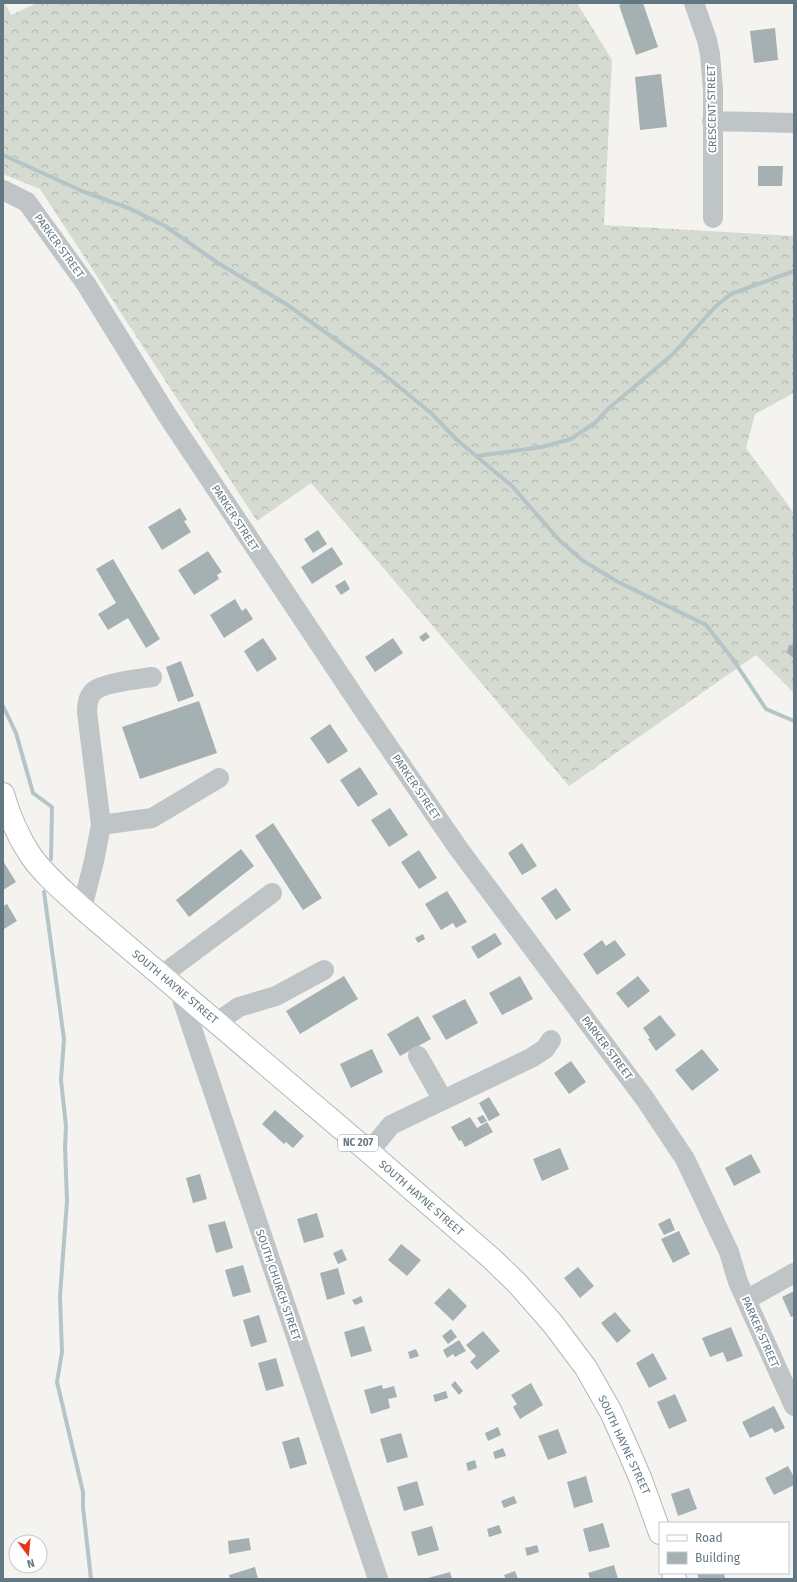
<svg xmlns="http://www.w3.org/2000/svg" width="797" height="1582" font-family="'Fira Sans',sans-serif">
<defs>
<pattern id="forest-crowns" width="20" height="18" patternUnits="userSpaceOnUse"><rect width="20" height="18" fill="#d5dbd0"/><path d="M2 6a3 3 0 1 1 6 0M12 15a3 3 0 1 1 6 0" fill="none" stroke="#b0b6ae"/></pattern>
</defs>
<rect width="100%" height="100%" fill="#f4f3ef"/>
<!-- forest -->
<path fill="url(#forest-crowns)" d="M 3,3 L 5,3 L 11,15 L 37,3 L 577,3 L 612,60 L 604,225 L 794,236 L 794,393 L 755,414 L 746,448 L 794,513 L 794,693 L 756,655 L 569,786 L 311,483 L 257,521 L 40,189 L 3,174 Z"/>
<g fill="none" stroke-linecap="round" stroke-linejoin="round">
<!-- stream -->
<path stroke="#b5c4c7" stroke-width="4" d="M 3,155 L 82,191 L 131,209 L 165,226 L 218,263 L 286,304 L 381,372 L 431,413 L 457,440 L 512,486 L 559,540 L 582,560 L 618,582 L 706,625 L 732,658 L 766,709 L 794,721
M 477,456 L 542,447 L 571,439 L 596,422 L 609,408 L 672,355 L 715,307 L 731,294 L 794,271
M 3,706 L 16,733 L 33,793 L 52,807 L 51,859
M 44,892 L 64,1039 L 61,1080 L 66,1126 L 65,1147 L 67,1201 L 60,1296 L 62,1352 L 57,1382 L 83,1492 L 83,1507 L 91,1579"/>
</g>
<!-- building -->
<path fill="#a5b0b3" d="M 625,3 L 643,3 L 658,47 L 636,55 L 619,5 Z
M 775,28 L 778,60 L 754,63 L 750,31 Z
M 661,74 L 667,127 L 640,130 L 635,77 Z
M 758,166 L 783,166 L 782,186 L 758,186 Z
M 180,508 L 187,520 L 184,521 L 191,532 L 162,550 L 148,527 Z
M 318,530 L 327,544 L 313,553 L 304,539 Z
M 332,547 L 343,564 L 312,584 L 301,567 Z
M 208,551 L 222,572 L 217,575 L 219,579 L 194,595 L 178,570 Z
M 113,559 L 160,639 L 146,648 L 128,618 L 108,630 L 98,614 L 116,603 L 96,569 Z
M 345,580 L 350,589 L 341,595 L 335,586 Z
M 235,599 L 242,611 L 246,608 L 253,619 L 224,638 L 210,615 Z
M 426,632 L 430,637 L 423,642 L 419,637 Z
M 263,638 L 277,659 L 257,672 L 244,651 Z
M 393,638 L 403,653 L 375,672 L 365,657 Z
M 789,645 L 794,646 L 794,659 L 787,652 Z
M 181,661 L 194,696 L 178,702 L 166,667 Z
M 199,701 L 217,753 L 140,779 L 122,727 Z
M 330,724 L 348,751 L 328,764 L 310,738 Z
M 360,767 L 378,794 L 358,807 L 340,780 Z
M 390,808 L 408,835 L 389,847 L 371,820 Z
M 273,823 L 322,898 L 303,910 L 255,836 Z
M 522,843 L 537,866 L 522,875 L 508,853 Z
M 241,849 L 254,866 L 189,917 L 176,900 Z
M 419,850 L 437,878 L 419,889 L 401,862 Z
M 3,861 L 16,882 L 3,890 Z
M 556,888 L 571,910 L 556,920 L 541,898 Z
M 447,891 L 467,922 L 456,928 L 453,923 L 441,930 L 425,904 Z
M 7,904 L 17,921 L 4,929 L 3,906 Z
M 495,933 L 502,944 L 478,959 L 471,947 Z
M 423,934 L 425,939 L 418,943 L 415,938 Z
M 602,940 L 606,946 L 615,940 L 626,955 L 597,975 L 583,954 Z
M 344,976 L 358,999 L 300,1034 L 286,1011 Z
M 520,976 L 533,999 L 502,1015 L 489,993 Z
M 638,976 L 650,991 L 628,1008 L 616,993 Z
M 465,999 L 478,1023 L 446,1040 L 432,1016 Z
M 660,1015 L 676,1035 L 656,1051 L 648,1039 L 650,1038 L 643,1028 Z
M 418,1016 L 431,1039 L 400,1056 L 387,1034 Z
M 372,1049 L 383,1072 L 351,1088 L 340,1064 Z
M 702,1049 L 719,1070 L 692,1091 L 675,1070 Z
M 571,1061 L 586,1082 L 569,1094 L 554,1073 Z
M 489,1097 L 500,1115 L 489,1121 L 479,1103 Z
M 275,1110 L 304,1136 L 293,1148 L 286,1142 L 284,1144 L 262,1124 Z
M 483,1115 L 487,1121 L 481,1124 L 477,1118 Z
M 470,1117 L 477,1128 L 487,1122 L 493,1132 L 465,1147 L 461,1140 L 459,1141 L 451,1127 Z
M 560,1148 L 569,1169 L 542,1181 L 533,1159 Z
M 751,1154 L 761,1172 L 734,1186 L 725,1168 Z
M 200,1174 L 207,1199 L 193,1203 L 186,1178 Z
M 317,1213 L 324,1237 L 304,1243 L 297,1219 Z
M 670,1218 L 675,1230 L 664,1235 L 658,1224 Z
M 225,1221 L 233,1248 L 216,1253 L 208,1225 Z
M 679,1231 L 690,1254 L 673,1263 L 661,1239 Z
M 401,1244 L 421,1260 L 407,1276 L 388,1260 Z
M 342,1249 L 347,1260 L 338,1264 L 333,1253 Z
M 243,1265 L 251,1292 L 233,1297 L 225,1270 Z
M 578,1267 L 594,1286 L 580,1298 L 564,1278 Z
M 338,1268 L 345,1294 L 327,1300 L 320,1273 Z
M 449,1288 L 467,1306 L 453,1321 L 434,1303 Z
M 794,1291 L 794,1316 L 791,1317 L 782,1297 Z
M 361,1296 L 363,1302 L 355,1305 L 352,1300 Z
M 615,1312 L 631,1331 L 617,1343 L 601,1323 Z
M 259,1315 L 267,1342 L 251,1347 L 243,1320 Z
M 364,1326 L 372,1351 L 351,1357 L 344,1332 Z
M 731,1327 L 743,1356 L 727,1362 L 723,1352 L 710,1357 L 702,1338 Z
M 451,1329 L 457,1337 L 448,1344 L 442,1336 Z
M 483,1331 L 500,1351 L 477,1370 L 470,1362 L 476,1356 L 466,1345 Z
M 459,1340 L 466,1351 L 455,1357 L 453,1354 L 447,1358 L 443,1350 Z
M 416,1349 L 419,1356 L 410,1359 L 408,1352 Z
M 653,1353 L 667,1379 L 649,1388 L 636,1363 Z
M 276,1358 L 284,1386 L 266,1391 L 258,1363 Z
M 455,1381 L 463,1391 L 459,1395 L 451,1385 Z
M 531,1383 L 543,1405 L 520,1419 L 513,1407 L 517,1404 L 511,1395 Z
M 382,1385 L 383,1389 L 394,1386 L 397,1397 L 388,1399 L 390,1408 L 371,1414 L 364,1390 Z
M 446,1391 L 448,1398 L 435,1402 L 433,1395 Z
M 675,1394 L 687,1421 L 669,1429 L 657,1402 Z
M 774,1406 L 785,1428 L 775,1433 L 772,1428 L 750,1438 L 742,1422 Z
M 498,1427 L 501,1435 L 488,1441 L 485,1433 Z
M 558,1429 L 567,1453 L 548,1460 L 538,1436 Z
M 401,1433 L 408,1457 L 387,1463 L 380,1439 Z
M 299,1437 L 307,1464 L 290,1469 L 282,1442 Z
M 503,1448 L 506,1456 L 495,1459 L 493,1452 Z
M 475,1460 L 477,1468 L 468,1471 L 466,1463 Z
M 788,1466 L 794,1477 L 794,1485 L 774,1495 L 765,1478 Z
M 586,1476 L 593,1502 L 574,1508 L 567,1482 Z
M 417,1481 L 424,1505 L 404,1511 L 397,1487 Z
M 689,1488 L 697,1509 L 678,1516 L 671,1494 Z
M 514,1496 L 517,1503 L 504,1508 L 501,1501 Z
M 603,1523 L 610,1547 L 589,1552 L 583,1529 Z
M 499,1525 L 502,1533 L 489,1537 L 487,1529 Z
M 432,1526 L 439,1550 L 418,1556 L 411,1532 Z
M 249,1538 L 251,1550 L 229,1554 L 228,1541 Z
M 537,1545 L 539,1552 L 527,1556 L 525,1548 Z
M 614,1565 L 618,1579 L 590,1579 L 588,1573 Z
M 255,1567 L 258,1579 L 230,1579 L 229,1575 Z
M 515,1571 L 518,1579 L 506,1579 L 504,1575 Z
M 450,1572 L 452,1579 L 429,1579 L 428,1578 Z
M 697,1573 L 724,1573 L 725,1579 L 699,1579 Z"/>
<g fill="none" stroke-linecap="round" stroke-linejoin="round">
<defs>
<path id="major" d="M 3,794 C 9,815 19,838 31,856 C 45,876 64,891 82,908 L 369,1152 L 491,1258 L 517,1283 L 553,1324 L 586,1368 L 611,1412 L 629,1452 L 641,1480 L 660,1533
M 673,1573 L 675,1579"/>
</defs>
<!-- major casing -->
<use href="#major" stroke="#b2b7ba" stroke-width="24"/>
<!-- minor -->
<path stroke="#bfc4c6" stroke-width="20" d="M 694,3 L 707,40 L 710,54 L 713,90 L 713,218
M 712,121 L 794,123
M 3,190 L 27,202 L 86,284 L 167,415 L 360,705 L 458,848 L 645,1099 L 685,1159 L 729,1252 L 738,1282 L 794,1406
M 101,825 L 87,712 C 87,704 88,696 94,691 C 103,683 139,679 152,677
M 82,908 L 94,861 L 101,825 L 152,818 L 219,778
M 162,975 L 272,893
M 179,990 L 378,1579
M 217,1022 L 239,1007 L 276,996 L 324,970
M 418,1056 L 443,1100
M 369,1152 L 391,1125 L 531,1058 L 545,1049 L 551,1040
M 746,1300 L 794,1273"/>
<!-- major -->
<use href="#major" stroke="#fff" stroke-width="22"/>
</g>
<g text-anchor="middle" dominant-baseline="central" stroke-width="4" stroke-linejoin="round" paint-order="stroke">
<!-- shield labels -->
<rect fill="#fff" stroke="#91a0a7" stroke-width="1" x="338" y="1135" width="40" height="16" rx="3"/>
<g font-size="10" font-weight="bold" fill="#627781">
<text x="358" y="1143">NC 207</text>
</g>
<!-- street labels -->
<g font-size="11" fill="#627781" stroke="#fff">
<text transform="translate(712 109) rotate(-91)">CRESCENT STREET</text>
<text transform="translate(59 246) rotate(54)">PARKER STREET</text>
<text transform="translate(235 518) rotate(57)">PARKER STREET</text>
<text transform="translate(416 787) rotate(56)">PARKER STREET</text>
<text transform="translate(175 987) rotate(40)">SOUTH HAYNE STREET</text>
<text transform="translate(607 1048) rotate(53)">PARKER STREET</text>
<text transform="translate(421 1198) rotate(41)">SOUTH HAYNE STREET</text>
<text transform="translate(278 1285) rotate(71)">SOUTH CHURCH STREET</text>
<text transform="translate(760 1332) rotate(66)">PARKER STREET</text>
<text transform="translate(624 1445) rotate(65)">SOUTH HAYNE STREET</text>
</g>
</g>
<!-- border -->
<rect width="797" height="1582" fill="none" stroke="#627781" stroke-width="8"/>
<!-- legend -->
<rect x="659" y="1522" width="130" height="52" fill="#ffffff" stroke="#c0c9cd"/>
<rect x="667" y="1535" width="20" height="6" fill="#ffffff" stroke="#c0c9cd"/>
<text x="695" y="1542" font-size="12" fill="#627781">Road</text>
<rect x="667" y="1552" width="20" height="12" fill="#a5b0b3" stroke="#c0c9cd"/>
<text x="695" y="1562" font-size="12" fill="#627781">Building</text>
<!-- north arrow -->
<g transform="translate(28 1554) rotate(164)"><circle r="19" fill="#ffffff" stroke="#c0c9cd"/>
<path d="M0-3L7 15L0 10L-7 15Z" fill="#e8361b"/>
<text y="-6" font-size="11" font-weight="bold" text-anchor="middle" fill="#627781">N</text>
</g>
</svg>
